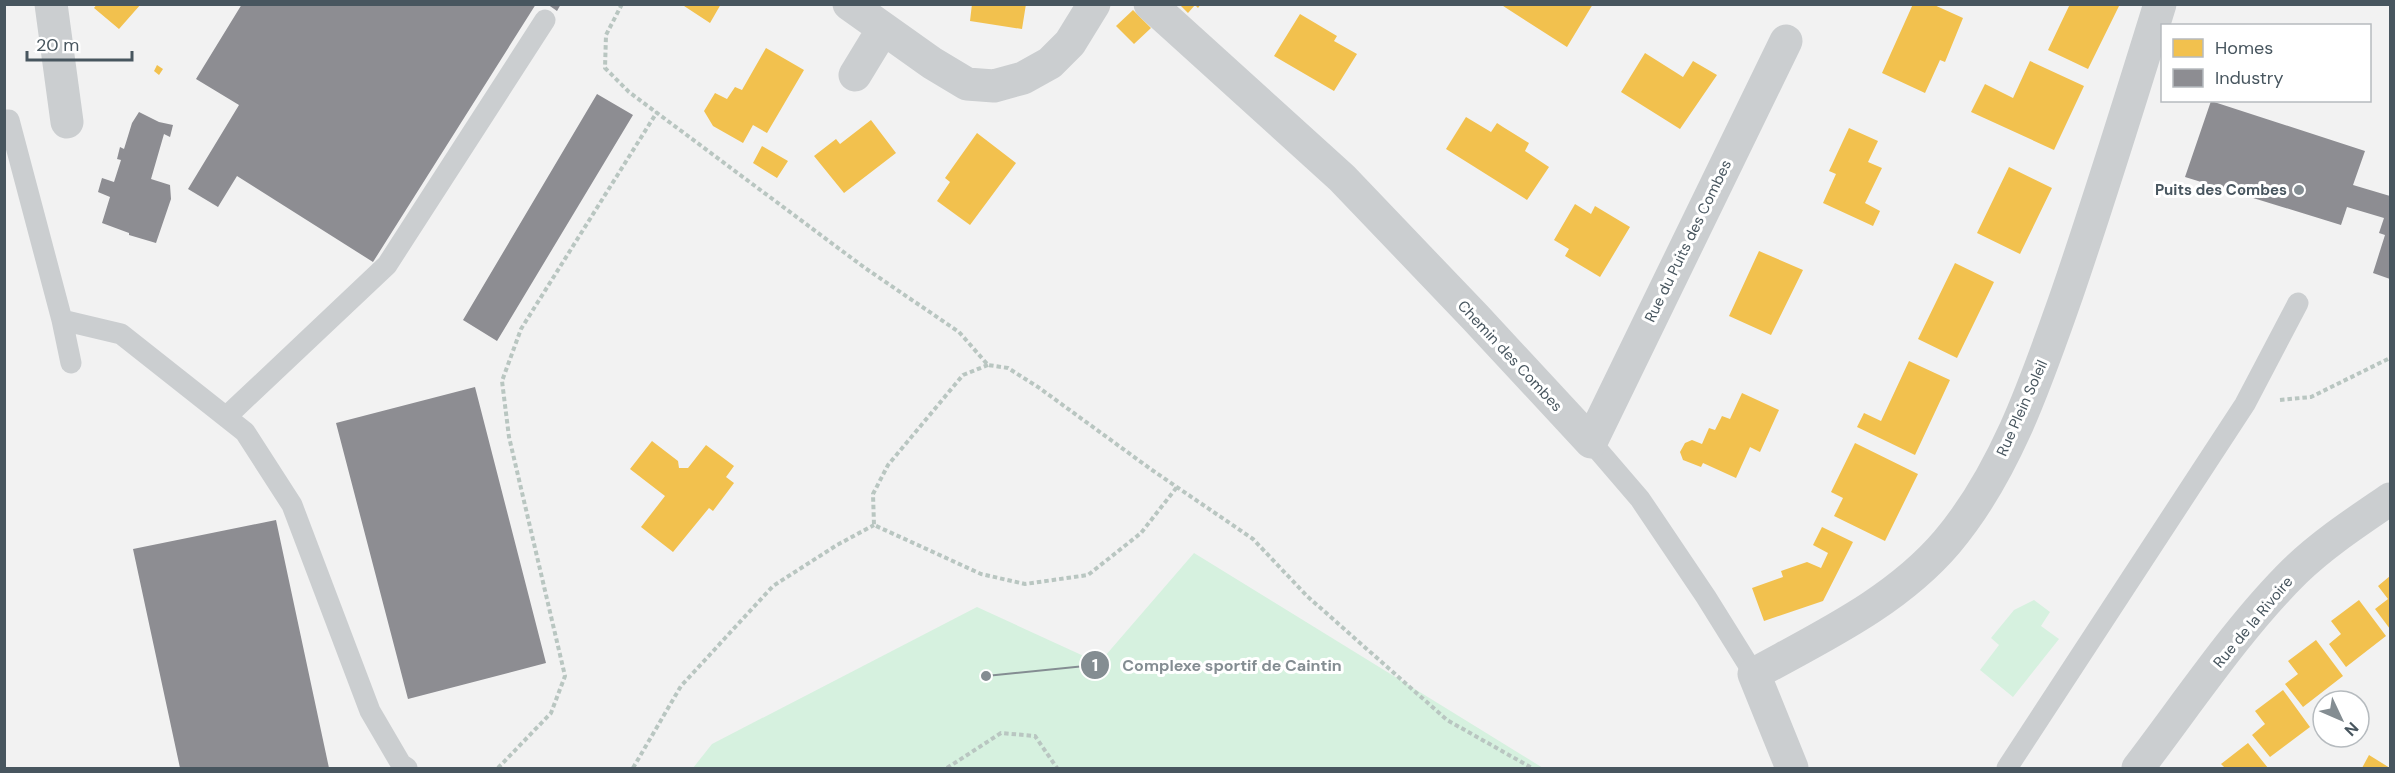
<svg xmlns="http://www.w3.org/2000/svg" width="2395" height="773" font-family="'DM Sans',sans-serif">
<rect width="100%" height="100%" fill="#f2f2f2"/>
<!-- green -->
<path fill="#d6f1df" d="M 1194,553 L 1543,768 L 693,768 L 712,744 L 977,607 L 1099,663 Z
M 2034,600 L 2050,612 L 2041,626 L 2059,639 L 2013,697 L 1980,670 L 1999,645 L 1991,638 L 2014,610 Z"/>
<!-- homes -->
<path fill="#f2c14e" d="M 97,4 L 141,4 L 119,29 L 94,8 Z
M 681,4 L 721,4 L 710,23 Z
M 972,4 L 1026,4 L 1022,29 L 970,21 Z
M 1179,4 L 1201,4 L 1198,8 L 1195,5 L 1188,13 Z
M 1500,4 L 1593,4 L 1567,47 Z
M 1913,4 L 1932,4 L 1963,18 L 1945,62 L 1940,60 L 1925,93 L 1882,73 Z
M 2070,4 L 2120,4 L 2088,69 L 2048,50 Z
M 1133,10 L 1151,28 L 1134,44 L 1116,26 Z
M 1300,14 L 1337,36 L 1334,41 L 1357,54 L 1334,91 L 1274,56 Z
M 766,48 L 804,70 L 767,133 L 753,125 L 743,143 L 713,126 L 704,111 L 715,93 L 727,99 L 735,87 L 742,90 Z
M 1645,53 L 1683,77 L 1693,61 L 1717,75 L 1680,129 L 1621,92 Z
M 2030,61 L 2084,86 L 2054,150 L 1971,112 L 1985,84 L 2013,98 Z
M 157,65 L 163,69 L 159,75 L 154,71 Z
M 1466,117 L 1491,132 L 1497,123 L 1503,127 L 1529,143 L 1525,151 L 1549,167 L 1527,200 L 1446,149 Z
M 871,120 L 896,153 L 844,193 L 814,156 L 836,139 L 840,144 Z
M 1849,128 L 1878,141 L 1868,162 L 1882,168 L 1865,203 L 1880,211 L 1873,226 L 1823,203 L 1836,174 L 1829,171 Z
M 977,133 L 1016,163 L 970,225 L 937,201 L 950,182 L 945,178 Z
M 762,146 L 788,161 L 777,178 L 753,163 Z
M 2009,167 L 2052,188 L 2020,254 L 1977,233 Z
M 1575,204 L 1591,214 L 1595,206 L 1630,227 L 1600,277 L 1565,256 L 1569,249 L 1554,240 Z
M 1759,251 L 1803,270 L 1771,335 L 1729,316 Z
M 1955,263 L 1994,282 L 1957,358 L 1918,339 Z
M 1909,361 L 1950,380 L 1915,455 L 1857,427 L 1864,413 L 1881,421 Z
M 1742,393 L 1779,410 L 1760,452 L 1750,447 L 1736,478 L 1703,463 L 1701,467 L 1683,460 L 1680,452 L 1685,443 L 1692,440 L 1702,444 L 1709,428 L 1715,430 L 1722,416 L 1730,419 Z
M 652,441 L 678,461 L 679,468 L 688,468 L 706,445 L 734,466 L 726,477 L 734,483 L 713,511 L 709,508 L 673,552 L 641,527 L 665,496 L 630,469 Z
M 1855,443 L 1918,474 L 1885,541 L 1834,516 L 1843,498 L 1831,492 Z
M 1822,527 L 1853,542 L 1823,601 L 1764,621 L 1752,588 L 1783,577 L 1781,571 L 1807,562 L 1821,568 L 1828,553 L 1813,545 Z
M 2390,576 L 2390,629 L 2375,609 L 2388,599 L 2378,586 Z
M 2359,600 L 2386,636 L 2346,667 L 2329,644 L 2341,634 L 2331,621 Z
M 2316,640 L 2343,676 L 2303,707 L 2285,684 L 2298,674 L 2288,661 Z
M 2283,690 L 2310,727 L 2270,757 L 2252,735 L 2265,724 L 2255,711 Z
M 2248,743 L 2268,768 L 2225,768 L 2221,764 Z
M 2369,755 L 2390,768 L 2362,768 Z"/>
<!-- industry -->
<path fill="#8d8d92" d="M 242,4 L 536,4 L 373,262 L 237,176 L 218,207 L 188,189 L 239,105 L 196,79 Z
M 547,4 L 561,4 L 557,11 Z
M 597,94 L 633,115 L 497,341 L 463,320 Z
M 2211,101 L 2365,151 L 2353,185 L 2390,196 L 2390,279 L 2373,273 L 2385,235 L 2379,233 L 2384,218 L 2347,207 L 2341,225 L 2185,177 Z
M 139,112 L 159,122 L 173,125 L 170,137 L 164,134 L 151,179 L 170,185 L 171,199 L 156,243 L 129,235 L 129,233 L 102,223 L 110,197 L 98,192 L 102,178 L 114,182 L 121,160 L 117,159 L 120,147 L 124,149 L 132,123 Z
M 475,387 L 546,663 L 408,699 L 336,423 Z
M 276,520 L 329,768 L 180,768 L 133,549 Z"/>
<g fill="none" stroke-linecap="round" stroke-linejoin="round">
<!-- path -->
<path stroke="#b9c6c1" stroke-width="4" stroke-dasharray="4.5 3" stroke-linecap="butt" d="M 622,4 L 606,35 L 605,68 L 629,92 L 865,268 L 959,332 L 988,365 L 1008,368 L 1038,387 L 1152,470 L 1253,539 L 1307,596 L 1447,720 L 1532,768
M 988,365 L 963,375 L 888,465 L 873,494 L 874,525 L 981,574 L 1025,584 L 1088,575 L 1141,533 L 1177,487
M 2280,400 L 2311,397 L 2390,358
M 498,768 L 551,713 L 565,676 L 509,437 L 502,381 L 521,329 L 657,112
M 633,768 L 681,686 L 773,586 L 837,545 L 874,525
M 947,768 L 1001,733 L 1035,736 L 1057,768"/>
<!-- lane -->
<path stroke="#cbced0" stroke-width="21" d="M 4,120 L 9,120 L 62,320 L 71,363
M 62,320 L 121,334 L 245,432 L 292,505 L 370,711 L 401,764 L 407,768
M 226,417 L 387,265 L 545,20
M 1591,442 L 1640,499 L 1706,597 L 1754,674
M 2007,768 L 2245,404 L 2298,303"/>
<!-- street -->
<path stroke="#cbced0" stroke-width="33" d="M 51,4 L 67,122
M 849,4 L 932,63 L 967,84 L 994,86 L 1023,78 L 1050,63 L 1070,43 L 1094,4
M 1150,4 L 1342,178 L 1475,317 L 1591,442 L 1786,41
M 855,75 L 883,29
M 1792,768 L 1754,674 C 1821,637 1896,602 1947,542 C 2006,472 2037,379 2067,294 C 2100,198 2130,101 2160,4
M 2138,768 C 2187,704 2238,627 2295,571 C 2324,543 2358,521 2390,499"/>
</g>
<!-- markers -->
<circle fill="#848d92" stroke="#fff" stroke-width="2" cx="2299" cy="190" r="6"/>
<g text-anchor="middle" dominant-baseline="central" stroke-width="6" stroke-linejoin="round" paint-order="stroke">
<!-- poi labels -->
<g font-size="15" font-weight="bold" fill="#48565f" stroke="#fff" text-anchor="end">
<text x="2287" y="190">Puits des Combes</text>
</g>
<!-- street labels -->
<g font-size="15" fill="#48565f" stroke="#fff">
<text transform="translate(1688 241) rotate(-64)">Rue du Puits des Combes</text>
<text transform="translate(1510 356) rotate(47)">Chemin des Combes</text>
<text transform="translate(2022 408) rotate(-66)">Rue Plein Soleil</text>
<text transform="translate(2253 622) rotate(-50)">Rue de la Rivoire</text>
</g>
</g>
<!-- callouts -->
<path fill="none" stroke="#848d92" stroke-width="2" d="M986 676L1095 665"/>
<g fill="#848d92" stroke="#fff" stroke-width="2">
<circle cx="986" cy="676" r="6"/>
<circle cx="1095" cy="665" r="15"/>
</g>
<g font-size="18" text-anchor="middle" font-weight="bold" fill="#fff">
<text x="1095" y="671">1</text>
</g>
<g font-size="16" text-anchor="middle" font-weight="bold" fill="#848d92" stroke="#fff" stroke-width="6" stroke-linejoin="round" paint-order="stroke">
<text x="1232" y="671">Complexe sportif de Caintin</text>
</g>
<!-- border -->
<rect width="2395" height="773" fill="none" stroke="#48565f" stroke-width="12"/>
<!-- legend -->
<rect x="2161" y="24" width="210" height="78" fill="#ffffff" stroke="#b6bbbf" stroke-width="1.5"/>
<rect x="2173" y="39" width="30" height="18" fill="#f2c14e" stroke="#b6bbbf" stroke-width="1.5"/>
<text x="2215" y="54" font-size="18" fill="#48565f">Homes</text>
<rect x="2173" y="69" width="30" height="18" fill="#8d8d92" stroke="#b6bbbf" stroke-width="1.5"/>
<text x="2215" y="84" font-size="18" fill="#48565f">Industry</text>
<!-- north arrow -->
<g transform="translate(2341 719) rotate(134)"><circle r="28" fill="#ffffff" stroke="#b6bbbf" stroke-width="1.5"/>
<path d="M0-4.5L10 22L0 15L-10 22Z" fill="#848d92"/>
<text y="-9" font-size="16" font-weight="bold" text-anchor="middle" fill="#48565f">N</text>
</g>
<!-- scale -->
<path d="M27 51v9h105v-9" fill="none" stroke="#48565f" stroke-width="3"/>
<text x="36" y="51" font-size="18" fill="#48565f" stroke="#ffffff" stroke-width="4.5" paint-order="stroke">20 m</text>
</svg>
